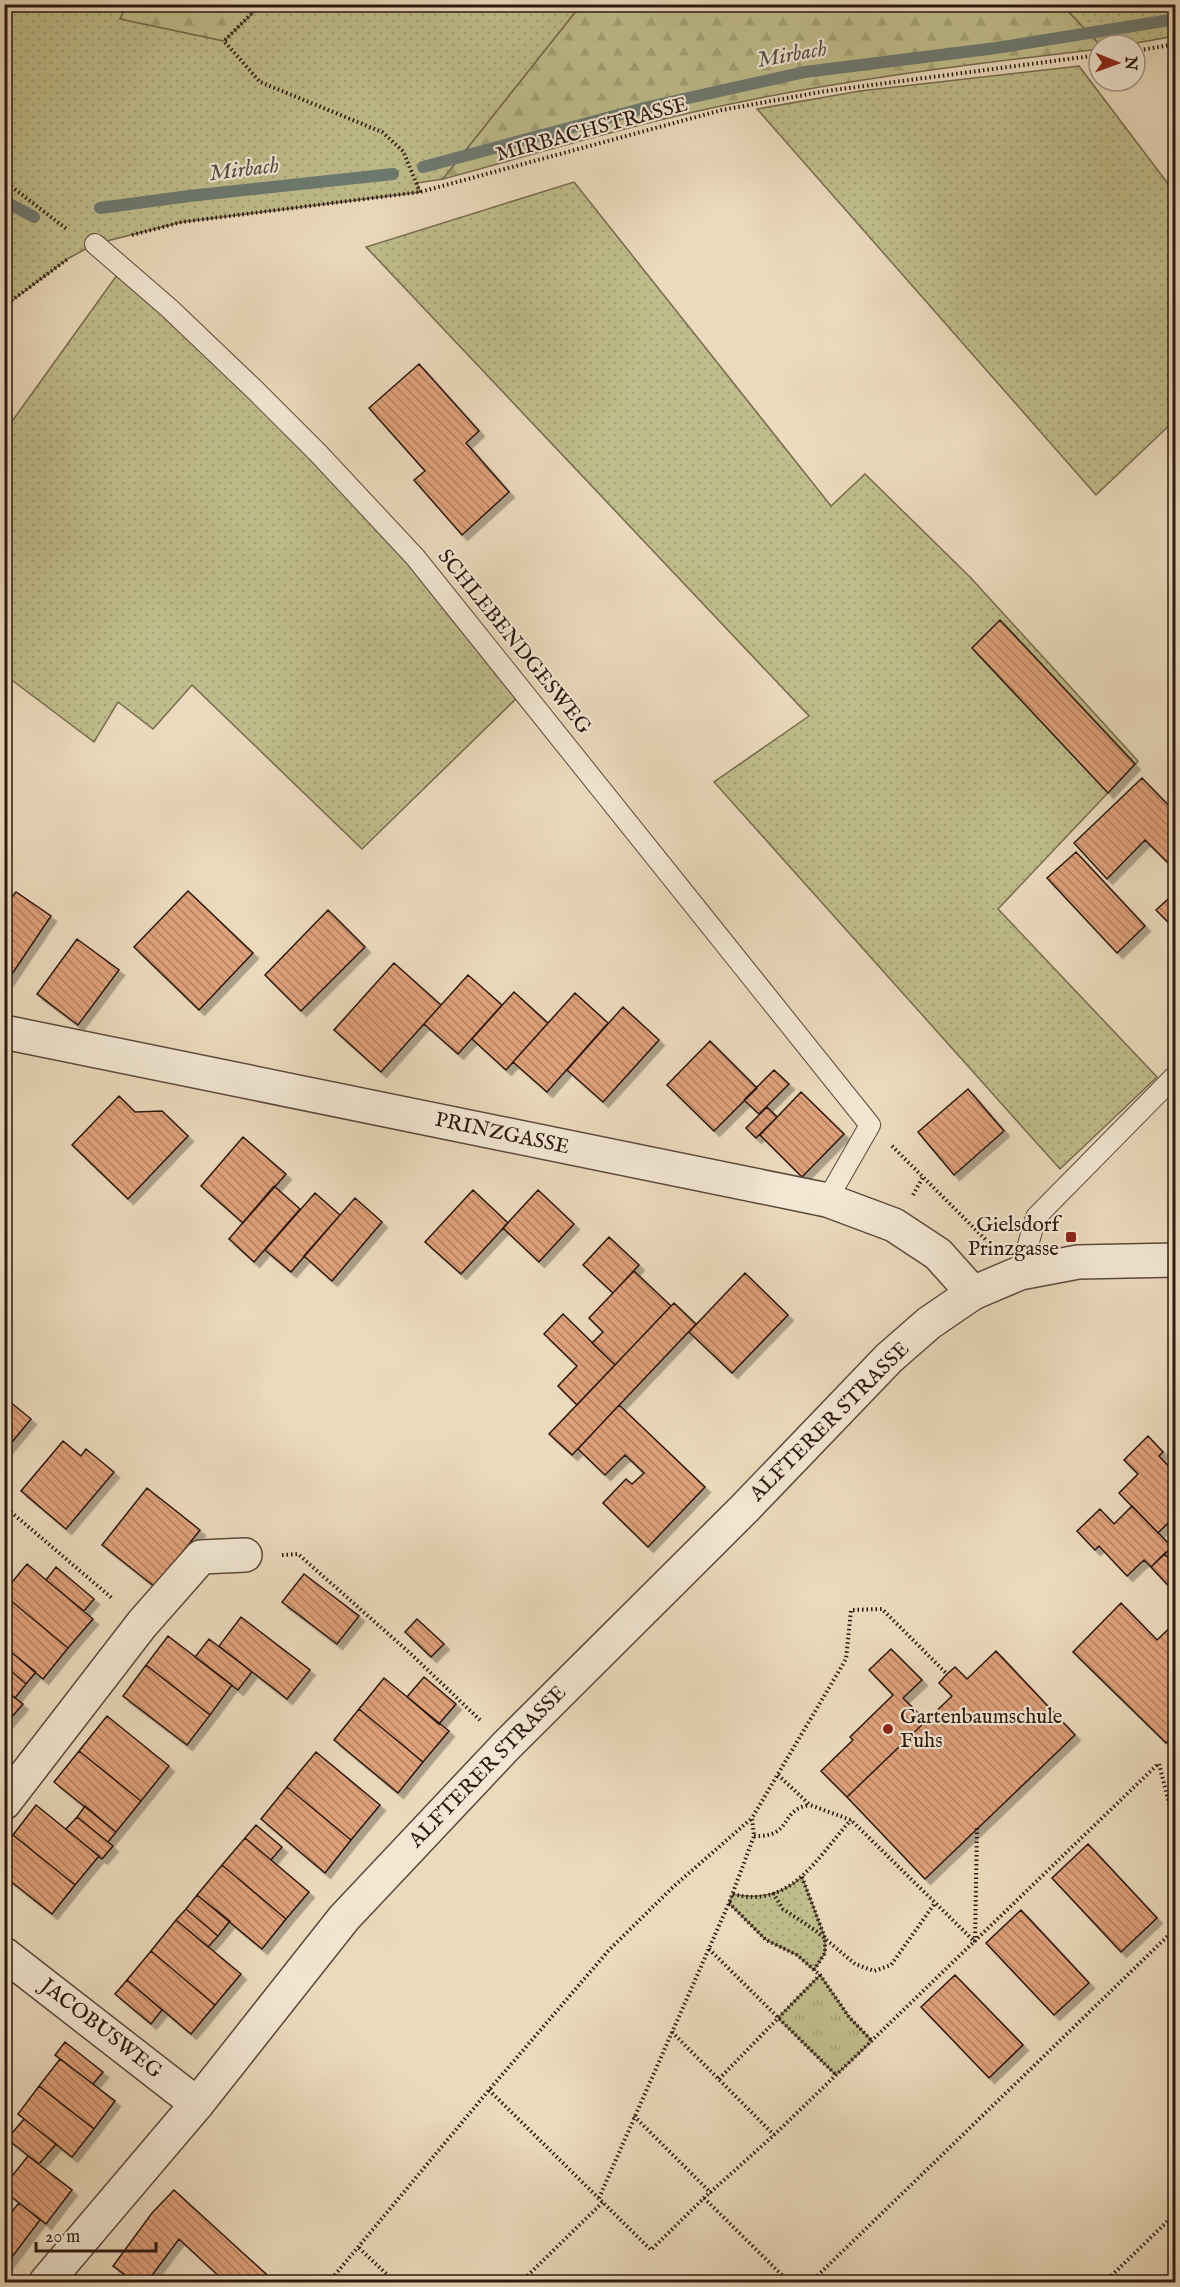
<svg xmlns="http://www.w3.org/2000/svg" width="1180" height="2287" font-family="'IM FELL English',serif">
<defs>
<pattern id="grass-dots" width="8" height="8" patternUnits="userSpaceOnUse" patternTransform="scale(1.5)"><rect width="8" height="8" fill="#bfbd8b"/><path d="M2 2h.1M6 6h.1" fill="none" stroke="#a4a277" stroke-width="1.8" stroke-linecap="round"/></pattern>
<pattern id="forest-firs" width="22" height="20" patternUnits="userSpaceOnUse" patternTransform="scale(1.5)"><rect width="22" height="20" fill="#bfbd8b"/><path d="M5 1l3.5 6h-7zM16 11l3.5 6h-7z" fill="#a4a277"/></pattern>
<pattern id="park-tufts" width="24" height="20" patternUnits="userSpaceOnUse" patternTransform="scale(1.5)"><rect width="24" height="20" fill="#bfbd8b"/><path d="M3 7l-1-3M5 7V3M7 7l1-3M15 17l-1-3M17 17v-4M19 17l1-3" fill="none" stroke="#a4a277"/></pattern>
<pattern id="building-back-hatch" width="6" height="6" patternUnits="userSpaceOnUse" patternTransform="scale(1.5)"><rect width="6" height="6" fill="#dfa17a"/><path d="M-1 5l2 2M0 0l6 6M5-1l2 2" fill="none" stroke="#b58263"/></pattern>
<filter id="shadow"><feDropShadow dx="5.5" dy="5.5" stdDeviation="0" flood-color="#0004"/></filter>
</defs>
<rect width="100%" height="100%" fill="#ebdabc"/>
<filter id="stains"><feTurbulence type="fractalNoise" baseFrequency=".00333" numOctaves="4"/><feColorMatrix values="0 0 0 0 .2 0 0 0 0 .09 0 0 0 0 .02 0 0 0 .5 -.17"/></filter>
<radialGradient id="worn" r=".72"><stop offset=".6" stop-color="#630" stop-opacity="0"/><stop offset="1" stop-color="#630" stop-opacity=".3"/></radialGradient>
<!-- grass -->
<path fill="url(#grass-dots)" stroke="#766a4e" stroke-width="1.5" d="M 5,5 L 127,5 L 120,19 L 224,41 L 261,5 L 581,5 L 443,179 L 417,183 L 420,192 L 182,222 L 95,244 L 69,258 L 5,306 Z
M 1062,5 L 1175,5 L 1175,36 L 1125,45 L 1100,45 Z
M 1079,66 L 1175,193 L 1175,420 L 1096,495 L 757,109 L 860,91 Z
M 574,182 L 831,506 L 865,474 L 970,577 L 1138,761 L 998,909 L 1157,1077 L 1060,1169 L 714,782 L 809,716 L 366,247 Z
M 122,268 L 256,391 L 525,690 L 362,849 L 192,685 L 153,729 L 118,702 L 94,742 L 5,675 L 5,431 Z
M 802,1877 L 825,1938 L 825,1953 L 814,1970 L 797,1955 L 766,1940 L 729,1903 L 733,1894 C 758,1900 783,1894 802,1877 Z"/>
<!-- forest -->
<path fill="url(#forest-firs)" stroke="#766a4e" stroke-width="1.5" d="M 127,5 L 127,4 L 261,5 L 224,41 L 120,19 Z
M 581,5 L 1062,5 L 1100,45 L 1099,49 C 965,65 830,81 698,111 C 613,130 528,156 443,179 Z"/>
<!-- park -->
<path fill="url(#park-tufts)" stroke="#766a4e" stroke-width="1.5" d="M 820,1975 L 849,2017 L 872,2041 L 836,2075 L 778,2018 Z"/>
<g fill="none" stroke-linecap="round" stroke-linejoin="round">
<!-- stream -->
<path stroke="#6d7a71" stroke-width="12" d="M 423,167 L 648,107 L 805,72 L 996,48 L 1176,19
M 4,201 L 34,217
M 100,208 L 189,196 L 393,174"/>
</g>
<!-- building -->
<path fill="url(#building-back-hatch)" stroke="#2c1811" stroke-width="1.5" filter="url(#shadow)" d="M 419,364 L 479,431 L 466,443 L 509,492 L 462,535 L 414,480 L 425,471 L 369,408 Z
M 1000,620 L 1135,764 L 1108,793 L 972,648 Z
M 1142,778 L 1176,813 L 1176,871 L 1145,840 L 1107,879 L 1074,843 Z
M 1076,852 L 1145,926 L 1117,953 L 1047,878 Z
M 188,891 L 253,953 L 199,1010 L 134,947 Z
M 4,892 L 12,897 L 16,892 L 51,916 L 4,986 Z
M 1176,892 L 1176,930 L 1156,910 Z
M 328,910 L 365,947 L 301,1011 L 265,975 Z
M 77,939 L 119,970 L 78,1025 L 37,994 Z
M 394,963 L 441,1005 L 381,1072 L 334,1030 Z
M 468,975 L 502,1005 L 458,1054 L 424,1024 Z
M 514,992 L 548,1023 L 506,1070 L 472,1039 Z
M 575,993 L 608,1023 L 547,1092 L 513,1062 Z
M 623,1007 L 659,1040 L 603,1102 L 567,1070 Z
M 710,1041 L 757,1088 L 714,1131 L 667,1085 Z
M 774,1070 L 789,1084 L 759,1114 L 744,1100 Z
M 968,1089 L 1004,1131 L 954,1175 L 918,1132 Z
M 801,1092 L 844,1134 L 802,1177 L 760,1135 Z
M 119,1096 L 135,1112 L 162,1111 L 188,1136 L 128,1199 L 72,1145 Z
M 767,1107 L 777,1117 L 756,1138 L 746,1128 Z
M 243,1137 L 286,1174 L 243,1223 L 201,1186 Z
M 274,1186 L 300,1209 L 254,1262 L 229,1239 Z
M 473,1190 L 508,1223 L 461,1274 L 425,1242 Z
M 538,1190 L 574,1224 L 539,1262 L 503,1228 Z
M 315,1193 L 340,1215 L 291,1272 L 265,1250 Z
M 355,1198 L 382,1222 L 332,1281 L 304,1256 Z
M 609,1237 L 639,1265 L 613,1293 L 583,1265 Z
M 634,1271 L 671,1306 L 615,1365 L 592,1343 L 603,1332 L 589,1318 Z
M 745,1273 L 788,1315 L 732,1373 L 689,1332 Z
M 674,1303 L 696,1324 L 572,1455 L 549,1434 Z
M 563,1314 L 615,1365 L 577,1405 L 558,1386 L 577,1366 L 544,1334 Z
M 4,1397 L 31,1419 L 4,1452 Z
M 619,1405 L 705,1487 L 648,1547 L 603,1503 L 626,1479 L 632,1484 L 644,1473 L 625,1455 L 605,1475 L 578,1449 Z
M 1148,1436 L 1163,1452 L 1159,1456 L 1176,1474 L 1176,1515 L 1158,1533 L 1119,1493 L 1138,1474 L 1124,1460 Z
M 63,1441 L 81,1456 L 86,1449 L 114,1472 L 66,1529 L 21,1491 Z
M 147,1488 L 200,1530 L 155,1587 L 102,1545 Z
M 1132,1506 L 1172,1547 L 1151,1567 L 1144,1560 L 1127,1576 L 1099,1546 L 1095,1550 L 1077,1531 L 1100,1509 L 1114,1524 Z
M 1176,1544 L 1176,1565 L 1164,1554 Z
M 1164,1554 L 1176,1565 L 1176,1594 L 1151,1567 Z
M 27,1564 L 93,1619 L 68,1648 L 4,1595 L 4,1592 Z
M 56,1567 L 94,1599 L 84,1611 L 46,1580 Z
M 304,1574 L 359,1616 L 337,1644 L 282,1602 Z
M 4,1595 L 68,1648 L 43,1679 L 4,1646 Z
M 1121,1603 L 1157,1640 L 1176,1622 L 1176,1733 L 1166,1743 L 1073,1652 Z
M 241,1617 L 310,1670 L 287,1699 L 219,1646 Z
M 417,1619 L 444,1644 L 431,1657 L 405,1632 Z
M 168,1636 L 232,1685 L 210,1715 L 146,1665 Z
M 209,1639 L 252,1672 L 238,1690 L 195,1657 Z
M 7,1649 L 36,1672 L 26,1684 L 4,1665 L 4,1652 Z
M 891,1649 L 922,1680 L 903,1698 L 926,1721 L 847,1797 L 821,1771 L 853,1740 L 850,1737 L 893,1695 L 869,1670 Z
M 996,1651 L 1075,1735 L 925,1879 L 847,1797 L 952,1696 L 939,1683 L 947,1674 L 955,1667 L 967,1679 Z
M 4,1665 L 26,1684 L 15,1698 L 4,1689 Z
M 146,1665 L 210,1715 L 187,1745 L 123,1696 Z
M 424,1677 L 456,1704 L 439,1724 L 407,1697 Z
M 384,1678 L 449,1731 L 423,1762 L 359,1709 Z
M 4,1689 L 23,1704 L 4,1726 Z
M 359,1709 L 423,1762 L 398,1793 L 334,1740 Z
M 107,1716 L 169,1766 L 141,1801 L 79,1751 Z
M 79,1751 L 141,1801 L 116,1832 L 54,1782 Z
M 316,1752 L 380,1805 L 351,1840 L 287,1787 Z
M 287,1787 L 351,1840 L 325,1873 L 261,1819 Z
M 36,1805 L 99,1856 L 75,1885 L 13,1835 Z
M 85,1806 L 116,1832 L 108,1842 L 77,1817 Z
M 77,1817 L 113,1846 L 102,1859 L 66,1829 Z
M 256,1825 L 282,1847 L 271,1860 L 245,1838 Z
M 13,1835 L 75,1885 L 52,1914 L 4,1876 L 4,1845 Z
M 245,1838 L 309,1892 L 286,1919 L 222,1865 Z
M 1088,1844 L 1157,1918 L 1121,1952 L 1052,1878 Z
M 222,1865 L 286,1919 L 262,1949 L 197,1895 Z
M 197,1895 L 230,1921 L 218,1936 L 186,1909 Z
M 186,1909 L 218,1936 L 208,1947 L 176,1920 Z
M 1021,1910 L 1089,1983 L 1054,2015 L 986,1943 Z
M 176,1920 L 241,1974 L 215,2005 L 151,1951 Z
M 151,1951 L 215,2005 L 191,2034 L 127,1980 Z
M 955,1975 L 1023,2045 L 989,2078 L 921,2007 Z
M 127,1980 L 162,2010 L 151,2024 L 115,1994 Z
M 65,2042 L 103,2072 L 93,2084 L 55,2055 Z
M 60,2059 L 115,2101 L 94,2129 L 39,2086 Z
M 39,2086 L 94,2129 L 72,2157 L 18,2114 Z
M 24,2119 L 56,2144 L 39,2164 L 7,2139 Z
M 28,2156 L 72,2190 L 46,2224 L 4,2191 L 4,2186 Z
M 174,2190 L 244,2254 L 275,2282 L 217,2282 L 221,2278 L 179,2239 L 147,2282 L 135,2282 L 113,2266 L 152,2213 Z
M 19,2203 L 40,2220 L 6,2265 L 4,2221 Z"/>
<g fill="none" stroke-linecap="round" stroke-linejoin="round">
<defs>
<path id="service" d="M 95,244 L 169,308 L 256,391 L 318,453 L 415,557 L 870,1125 L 827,1200
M 1020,1273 L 1036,1217 L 1176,1075"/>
<path id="minor" d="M 4,1032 L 827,1200 L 894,1225 L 938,1254 L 973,1293
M 4,1803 L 142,1624 L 201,1557 L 245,1555
M 4,1954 L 197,2104"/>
<path id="tertiary" d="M 46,2282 L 197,2104 L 344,1918 L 506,1746 L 744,1509 L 889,1358 L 929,1323 L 973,1293 L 1020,1273 L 1078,1262 L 1176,1260"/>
</defs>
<!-- service casing -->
<use href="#service" stroke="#5c483c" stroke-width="22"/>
<!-- minor casing -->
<use href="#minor" stroke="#5c483c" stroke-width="36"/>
<!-- tertiary casing -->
<use href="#tertiary" stroke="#5c483c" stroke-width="36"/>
<!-- path -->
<path stroke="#2c1811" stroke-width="4" stroke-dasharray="1.5 3" stroke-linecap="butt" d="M 261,4 L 224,41 L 260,82 L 382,132 L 403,151 L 420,192
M 1135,51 L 1176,44
M 4,181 L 68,230
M 132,235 L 182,222 L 420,192 L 722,110 L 826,91 L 1099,55
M 4,306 L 69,258
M 892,1146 L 991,1245
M 913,1195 L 923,1177
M 4,1506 L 113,1599
M 282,1555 L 298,1554 L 411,1654 L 480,1720
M 1159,1764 L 1176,1830
M 778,1775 L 810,1805 L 851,1820 L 975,1942
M 754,1836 C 794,1837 778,1811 809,1805
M 802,1877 L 825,1938 L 825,1953 L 814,1970
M 773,1893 L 783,1909 L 816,1931 L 855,1964 L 874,1971 L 891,1965 L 935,1903
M 733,1894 C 791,1910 817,1857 851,1820
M 729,1903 L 766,1940 L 797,1955 L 820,1975 L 849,2017 L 872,2041
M 975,1942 L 977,1828
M 709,1949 L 836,2075
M 672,2032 L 774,2135
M 719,2079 L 820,1975
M 489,2090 L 651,2250 L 704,2198 L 774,2135 L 1159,1763
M 634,2116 L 711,2193
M 599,2198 L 729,1903 L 754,1836 L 752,1818 L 846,1659 L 851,1610 L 882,1609 L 947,1674
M 704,2198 L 789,2282
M 359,2248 L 395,2282
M 329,2282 L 489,2090 L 609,1950 L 673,1887 L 751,1819
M 521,2282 L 603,2202
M 811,2282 L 1176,1928
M 1105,2282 L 1176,2213"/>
<!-- service -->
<use href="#service" stroke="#f2e7d3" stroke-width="20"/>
<!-- minor -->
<use href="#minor" stroke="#f2e7d3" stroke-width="33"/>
<!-- tertiary -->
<use href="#tertiary" stroke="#f2e7d3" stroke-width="33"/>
</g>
<!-- markers -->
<g fill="#8f2418" stroke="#f2e7d3" stroke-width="2">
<rect x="1065" y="1231" width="12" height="12" rx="3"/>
<circle cx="888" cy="1729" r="6"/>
</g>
<g text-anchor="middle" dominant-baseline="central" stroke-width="4.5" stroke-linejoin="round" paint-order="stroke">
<!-- street labels -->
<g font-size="21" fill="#2c1811" stroke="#f2e7d3">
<text transform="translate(592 130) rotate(-15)">MIRBACHSTRASSE</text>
<text transform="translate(514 642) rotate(51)">SCHLEBENDGESWEG</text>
<text transform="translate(502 1134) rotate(12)">PRINZGASSE</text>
<text transform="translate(830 1422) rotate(-45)">ALFTERER STRASSE</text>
<text transform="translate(488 1767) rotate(-46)">ALFTERER STRASSE</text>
<text transform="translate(101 2029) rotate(38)">JACOBUSWEG</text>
</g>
<!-- poi labels -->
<g font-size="21" fill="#2c1811" stroke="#f2e7d3" text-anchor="end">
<text x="1059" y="1225">Gielsdorf<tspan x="1059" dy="24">Prinzgasse</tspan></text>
<text x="900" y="1717" text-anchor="start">Gartenbaumschule<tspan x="900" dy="24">Fuhs</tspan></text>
</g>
<!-- water labels -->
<g font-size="22" font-style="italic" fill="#525149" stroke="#f2e7d3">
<text transform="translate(792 55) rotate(-10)">Mirbach</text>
<text transform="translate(244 170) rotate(-7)">Mirbach</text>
</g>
</g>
<!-- margin -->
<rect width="1180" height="2287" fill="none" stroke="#ebdabc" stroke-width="24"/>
<rect x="6" y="6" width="1168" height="2275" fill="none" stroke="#2c1811" stroke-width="3"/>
<rect x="12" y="12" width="1156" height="2263" fill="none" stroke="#2c1811" stroke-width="1.5"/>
<!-- north arrow -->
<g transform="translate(1117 63) rotate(91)"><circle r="28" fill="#f2e7d3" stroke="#a39485" stroke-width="1.5"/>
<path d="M0-4.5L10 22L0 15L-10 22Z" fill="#8f2418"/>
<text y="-9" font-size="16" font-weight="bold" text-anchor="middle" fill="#2c1811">N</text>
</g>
<!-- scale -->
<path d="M36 2242v9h120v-9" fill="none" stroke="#2c1811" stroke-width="3"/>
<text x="45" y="2242" font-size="18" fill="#2c1811" stroke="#f2e7d3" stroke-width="4.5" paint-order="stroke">20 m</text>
<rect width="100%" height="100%" filter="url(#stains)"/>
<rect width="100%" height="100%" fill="url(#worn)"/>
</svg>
